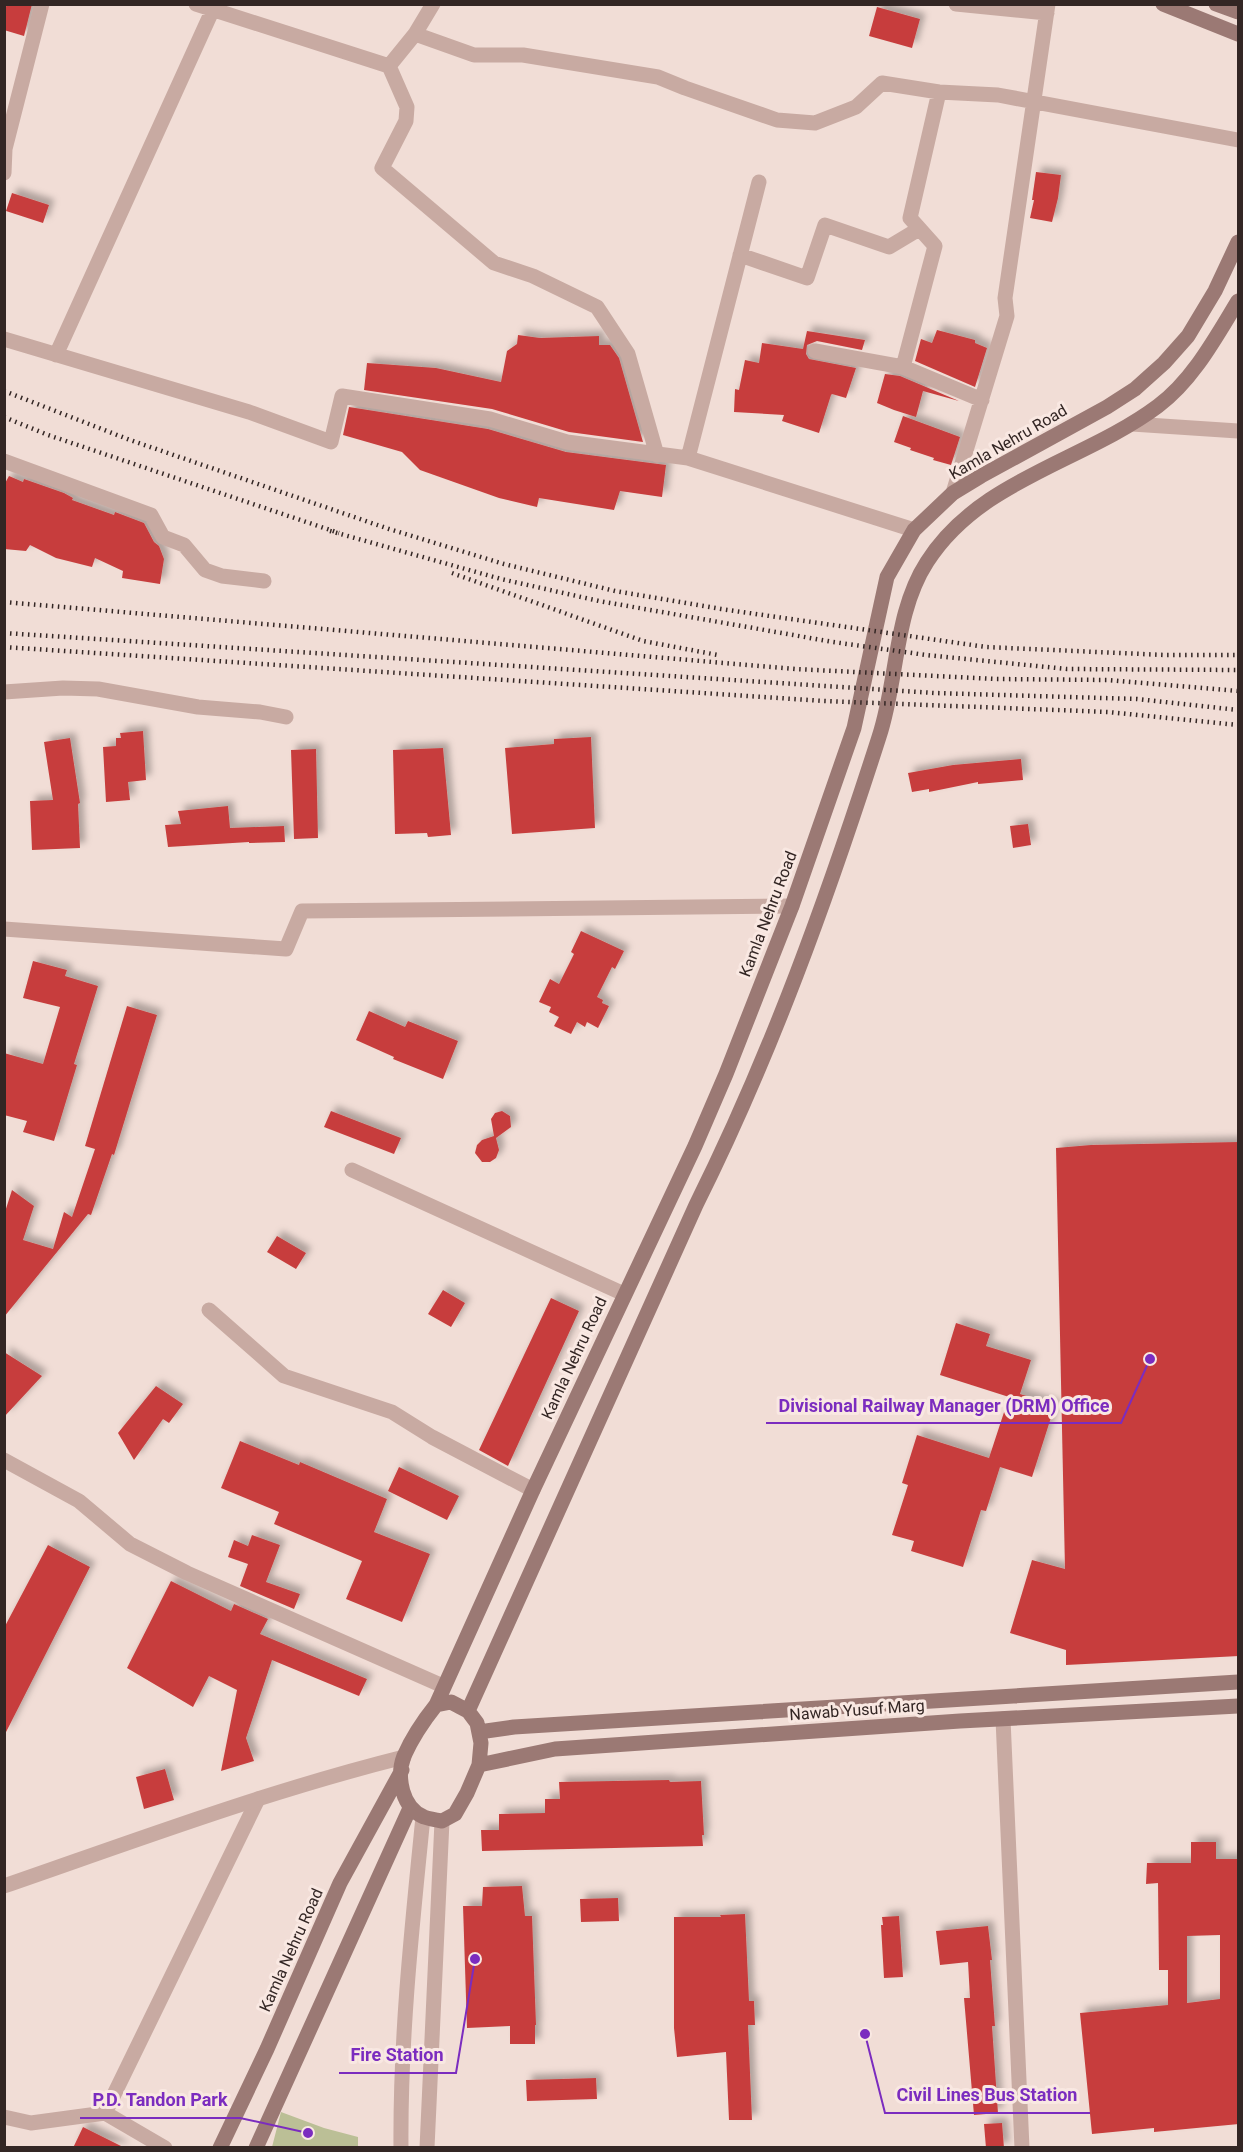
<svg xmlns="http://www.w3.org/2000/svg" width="1243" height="2152" font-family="Roboto,sans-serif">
<defs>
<filter id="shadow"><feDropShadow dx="5.5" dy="-5.5" stdDeviation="3" flood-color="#0004"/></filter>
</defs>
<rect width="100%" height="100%" fill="#f1ddd6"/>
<!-- green -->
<path fill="#bbbf96" d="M 281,2112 L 324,2128 L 358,2137 L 358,2147 L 272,2147 Z"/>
<!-- building -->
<path fill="#c73e3d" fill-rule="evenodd" filter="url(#shadow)" d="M 7,4 L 32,4 L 24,36 L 4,30 L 4,12 Z
M 877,7 L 920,19 L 912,48 L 869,36 Z
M 1036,172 L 1061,175 L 1058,198 L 1052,222 L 1030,218 L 1034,200 L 1032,200 Z
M 12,193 L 49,205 L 43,223 L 6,211 Z
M 937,330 L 975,340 L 975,343 L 987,348 L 975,387 L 915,361 L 921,339 L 932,343 Z
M 807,331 L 865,340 L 862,350 L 817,341 L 807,345 L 806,354 L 809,359 L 856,368 L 846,398 L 832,394 L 831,395 L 819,433 L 782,421 L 784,415 L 734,412 L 735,389 L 739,390 L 745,360 L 759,363 L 762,343 L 803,349 Z
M 518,335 L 540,338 L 599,336 L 599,345 L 610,345 L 619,358 L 643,442 L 569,432 L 492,409 L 364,390 L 367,363 L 436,368 L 501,382 L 507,351 L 517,344 Z
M 885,374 L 900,376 L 959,401 L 923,391 L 916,417 L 894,410 L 877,403 Z
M 349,407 L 488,429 L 566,452 L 666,465 L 662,497 L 620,491 L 614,510 L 539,498 L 537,507 L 499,498 L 420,470 L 402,452 L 343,435 Z
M 903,416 L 960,437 L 951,465 L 933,460 L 934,458 L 910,450 L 911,448 L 894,442 Z
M 9,476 L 23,482 L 24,479 L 64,493 L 73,498 L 72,500 L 114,515 L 115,512 L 144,523 L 154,542 L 159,546 L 164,559 L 160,584 L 122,578 L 123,571 L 95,558 L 92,567 L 56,558 L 30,545 L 26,551 L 4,549 L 4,485 Z
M 143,731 L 146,780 L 128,782 L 130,800 L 106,802 L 103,747 L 116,746 L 116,738 L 121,738 L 120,733 Z
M 591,737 L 595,828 L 512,834 L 505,748 L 554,744 L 554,739 Z
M 70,738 L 80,803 L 78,804 L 80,848 L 32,850 L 30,801 L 53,800 L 44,742 Z
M 443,748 L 451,835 L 428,837 L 427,833 L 395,834 L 393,750 Z
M 316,749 L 318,838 L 294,839 L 291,750 Z
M 1021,759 L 1023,780 L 978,784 L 978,782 L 929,792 L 929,789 L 912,792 L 908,773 L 953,765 Z
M 228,806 L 230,828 L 284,826 L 285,842 L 249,843 L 249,842 L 168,847 L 165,825 L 181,824 L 178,811 Z
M 1028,824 L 1031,845 L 1013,848 L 1010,826 Z
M 581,931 L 624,951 L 615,969 L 612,967 L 597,997 L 603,1000 L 602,1003 L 609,1006 L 598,1028 L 587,1022 L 585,1027 L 577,1022 L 571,1034 L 554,1026 L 559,1017 L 549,1012 L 551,1007 L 539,1002 L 550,979 L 559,984 L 574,954 L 571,952 Z
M 33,961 L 67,970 L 65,976 L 98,986 L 74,1064 L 77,1065 L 54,1141 L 23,1132 L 27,1121 L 4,1115 L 4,1053 L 43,1064 L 60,1007 L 23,998 Z
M 127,1006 L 157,1015 L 114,1155 L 112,1154 L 91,1215 L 88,1214 L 4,1317 L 4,1215 L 12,1190 L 34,1206 L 23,1240 L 53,1249 L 64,1212 L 72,1217 L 95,1149 L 85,1146 Z
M 369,1011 L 405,1027 L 408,1021 L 458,1041 L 443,1079 L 393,1059 L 394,1057 L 356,1040 Z
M 331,1111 L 401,1138 L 394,1154 L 324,1127 Z
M 502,1111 L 510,1116 L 511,1127 L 496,1138 L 499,1150 L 496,1158 L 490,1162 L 482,1162 L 475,1153 L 477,1145 L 482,1140 L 494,1136 L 491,1119 L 495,1113 Z
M 1239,1142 L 1239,1656 L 1066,1665 L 1066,1650 L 1010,1633 L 1032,1560 L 1065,1569 L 1056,1148 L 1091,1145 Z
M 277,1236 L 306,1253 L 296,1269 L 267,1252 Z
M 443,1290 L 465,1303 L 451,1327 L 428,1314 Z
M 551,1298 L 579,1311 L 508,1466 L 479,1450 Z
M 956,1323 L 990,1334 L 986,1346 L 1031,1360 L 1020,1394 L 1055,1405 L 1032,1477 L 1000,1467 L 986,1511 L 981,1510 L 963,1567 L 911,1551 L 914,1541 L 892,1535 L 908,1485 L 902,1483 L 917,1435 L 989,1458 L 1009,1397 L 940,1375 Z
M 4,1352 L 42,1376 L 4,1417 Z
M 156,1386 L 183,1404 L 169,1423 L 163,1419 L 134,1460 L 118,1433 Z
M 240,1441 L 299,1465 L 300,1462 L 387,1499 L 374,1532 L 430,1554 L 402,1622 L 346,1599 L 362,1561 L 274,1524 L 279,1512 L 221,1488 Z
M 399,1467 L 459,1496 L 447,1520 L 388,1491 Z
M 252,1535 L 280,1545 L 266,1582 L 300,1594 L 294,1609 L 240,1586 L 248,1564 L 228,1557 L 234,1540 L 248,1546 Z
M 48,1545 L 90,1567 L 4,1736 L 4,1628 Z
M 171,1581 L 231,1611 L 234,1604 L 268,1619 L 260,1634 L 367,1679 L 359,1696 L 272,1660 L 246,1738 L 254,1761 L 221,1771 L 237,1690 L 209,1676 L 193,1707 L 127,1668 Z
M 165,1769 L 174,1800 L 144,1809 L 136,1777 Z
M 669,1780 L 670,1782 L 701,1781 L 704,1835 L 702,1835 L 703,1846 L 482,1851 L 481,1830 L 499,1830 L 499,1814 L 545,1813 L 545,1799 L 560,1799 L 559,1782 Z
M 1191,1842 L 1216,1842 L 1216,1859 L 1239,1859 L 1239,2124 L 1154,2132 L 1154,2128 L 1092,2134 L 1080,2013 L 1168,2005 L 1168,1970 L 1159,1970 L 1158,1883 L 1146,1884 L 1147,1863 L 1191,1863 ZM 1220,1935 L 1220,1999 L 1187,2003 L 1187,1936 Z
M 522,1886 L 525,1916 L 532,1916 L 536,2025 L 535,2025 L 535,2044 L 510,2044 L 510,2026 L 467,2028 L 463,1906 L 482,1906 L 483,1887 Z
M 618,1898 L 619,1921 L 581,1922 L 580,1899 Z
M 745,1914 L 749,2001 L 754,2001 L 755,2025 L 748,2025 L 752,2120 L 729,2120 L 726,2052 L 677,2057 L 674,2028 L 674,1917 L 721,1917 L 720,1915 Z
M 899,1916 L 903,1977 L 884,1978 L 881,1925 L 883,1925 L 882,1917 Z
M 988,1926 L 992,1960 L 990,1960 L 995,2026 L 992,2026 L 998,2113 L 974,2115 L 964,1998 L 970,1998 L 968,1962 L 940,1965 L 936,1931 Z
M 596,2078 L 597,2099 L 527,2101 L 526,2080 Z
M 1002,2123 L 1004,2148 L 986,2148 L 984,2124 Z
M 83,2127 L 125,2148 L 73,2148 Z"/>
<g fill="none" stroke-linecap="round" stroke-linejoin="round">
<!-- minor -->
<path stroke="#c8aaa2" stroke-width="15" d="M 196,4 L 389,66
M 433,4 L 415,34 L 389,66 L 407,107 L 406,121 L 382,168 L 494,263 L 533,276 L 597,307 L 628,354 L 657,455
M 956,4 L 1047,13
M 415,34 L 474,55 L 523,55 L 658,77 L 685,88 L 777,120 L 815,123 L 856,107 L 882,83 L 939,92 L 998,95 L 1238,140
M 4,173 L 5,149 L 42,4
M 740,255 L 807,278 L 825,225 L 889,247 L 919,229
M 4,339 L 249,412 L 331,442 L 342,396 L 490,419 L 567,442 L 688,458 L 914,530
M 815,351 L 903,367 L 935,246 L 910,218 L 939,92
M 56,355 L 213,9
M 903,367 L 982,400
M 1132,424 L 1238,431
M 688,458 L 759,182
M 4,461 L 151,515 L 163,537 L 184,545 L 205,570 L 222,576 L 264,581
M 953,493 L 1007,316 L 1005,298 L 1048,4
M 4,692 L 63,688 L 98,689 L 198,707 L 260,712 L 286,717
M 4,929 L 286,949 L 302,911 L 792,906
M 352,1170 L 624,1294
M 209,1310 L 284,1376 L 392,1412 L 432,1437 L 533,1490
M 4,1460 L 79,1501 L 130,1544 L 187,1573 L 443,1686
M 1003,1719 L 1022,2148
M 4,2117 L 31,2123 L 105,2113
M 165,2148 L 105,2113 L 258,1799"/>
<!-- tertiary -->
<path stroke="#c8aaa2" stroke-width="15" d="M 4,1886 C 137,1840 268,1791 404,1757
M 401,2148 C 400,2037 412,1926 423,1817
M 427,2148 L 442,1821"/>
<!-- secondary -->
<path stroke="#9b7974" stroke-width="15" d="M 1163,4 L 1238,34
M 1216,4 L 1238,12
M 451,1702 L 468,1711 L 477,1723 L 481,1743 L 479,1765 L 467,1793 L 455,1814 L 442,1821 C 436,1820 430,1819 424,1817 C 402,1808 396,1777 404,1756 C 412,1738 424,1720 436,1705 Z
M 436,1705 L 533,1490 L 695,1146 L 726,1074 L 792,906 L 854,728 L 887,577 L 914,530 L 953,493 L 981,476 L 1107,407 L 1135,389 L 1164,363 L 1188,336 L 1215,291 L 1238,242
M 468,1711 L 696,1205 C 771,1055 828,896 879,737 C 898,680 894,613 927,562 C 980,479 1083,462 1158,406 C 1193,380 1216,337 1238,301
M 479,1732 L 514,1727 L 1238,1682
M 479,1765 L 555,1749 L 960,1721 L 1238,1706
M 220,2148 L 267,2049 L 340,1883 L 402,1770
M 256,2148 L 410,1808"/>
<!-- rail -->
<path stroke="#332624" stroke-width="4.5" stroke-dasharray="1.5 4.5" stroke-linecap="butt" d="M 4,391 L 130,440 L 389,529 L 504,564 L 615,591 L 721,609 L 986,647 L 1164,655 L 1238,655
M 4,417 L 48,435 L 339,533
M 330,531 L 501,579 L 599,601 L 833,642 L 926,655 L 1067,669 L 1238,670
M 452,573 L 643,641 L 718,655
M 4,602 L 795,669 L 996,679 L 1107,680 L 1238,691
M 4,633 L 934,693 L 1137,699 L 1238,710
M 4,647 L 824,701 L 1108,712 L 1238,725"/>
</g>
<g text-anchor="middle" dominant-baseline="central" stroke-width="6" stroke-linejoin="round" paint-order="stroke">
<!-- street labels -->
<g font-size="16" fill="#332624" stroke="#f9e8e2">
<text transform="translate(1008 442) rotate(-30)">Kamla Nehru Road</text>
<text transform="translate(768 914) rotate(-69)">Kamla Nehru Road</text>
<text transform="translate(574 1358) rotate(-65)">Kamla Nehru Road</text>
<text transform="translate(857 1710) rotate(-4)">Nawab Yusuf Marg</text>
<text transform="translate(291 1950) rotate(-66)">Kamla Nehru Road</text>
</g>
</g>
<!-- callouts -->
<path fill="none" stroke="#7b2cbf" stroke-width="2" d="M1150 1359L1121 1423H766M475 1959L456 2073H339M865 2034L885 2113H1090M308 2133L240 2118H80"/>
<g fill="#7b2cbf" stroke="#f9e8e2" stroke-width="2">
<circle cx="1150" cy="1359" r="6"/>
<circle cx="475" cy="1959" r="6"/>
<circle cx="865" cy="2034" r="6"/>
<circle cx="308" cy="2133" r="6"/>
</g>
<g font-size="18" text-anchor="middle" font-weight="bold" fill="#7b2cbf" stroke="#f9e8e2" stroke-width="6" stroke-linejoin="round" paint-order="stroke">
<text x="944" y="1412">Divisional Railway Manager (DRM) Office</text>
<text x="397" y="2061">Fire Station</text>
<text x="987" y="2101">Civil Lines Bus Station</text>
<text x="160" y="2106">P.D. Tandon Park</text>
</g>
<!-- border -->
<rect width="1243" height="2152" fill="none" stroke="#332624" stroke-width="12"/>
</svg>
